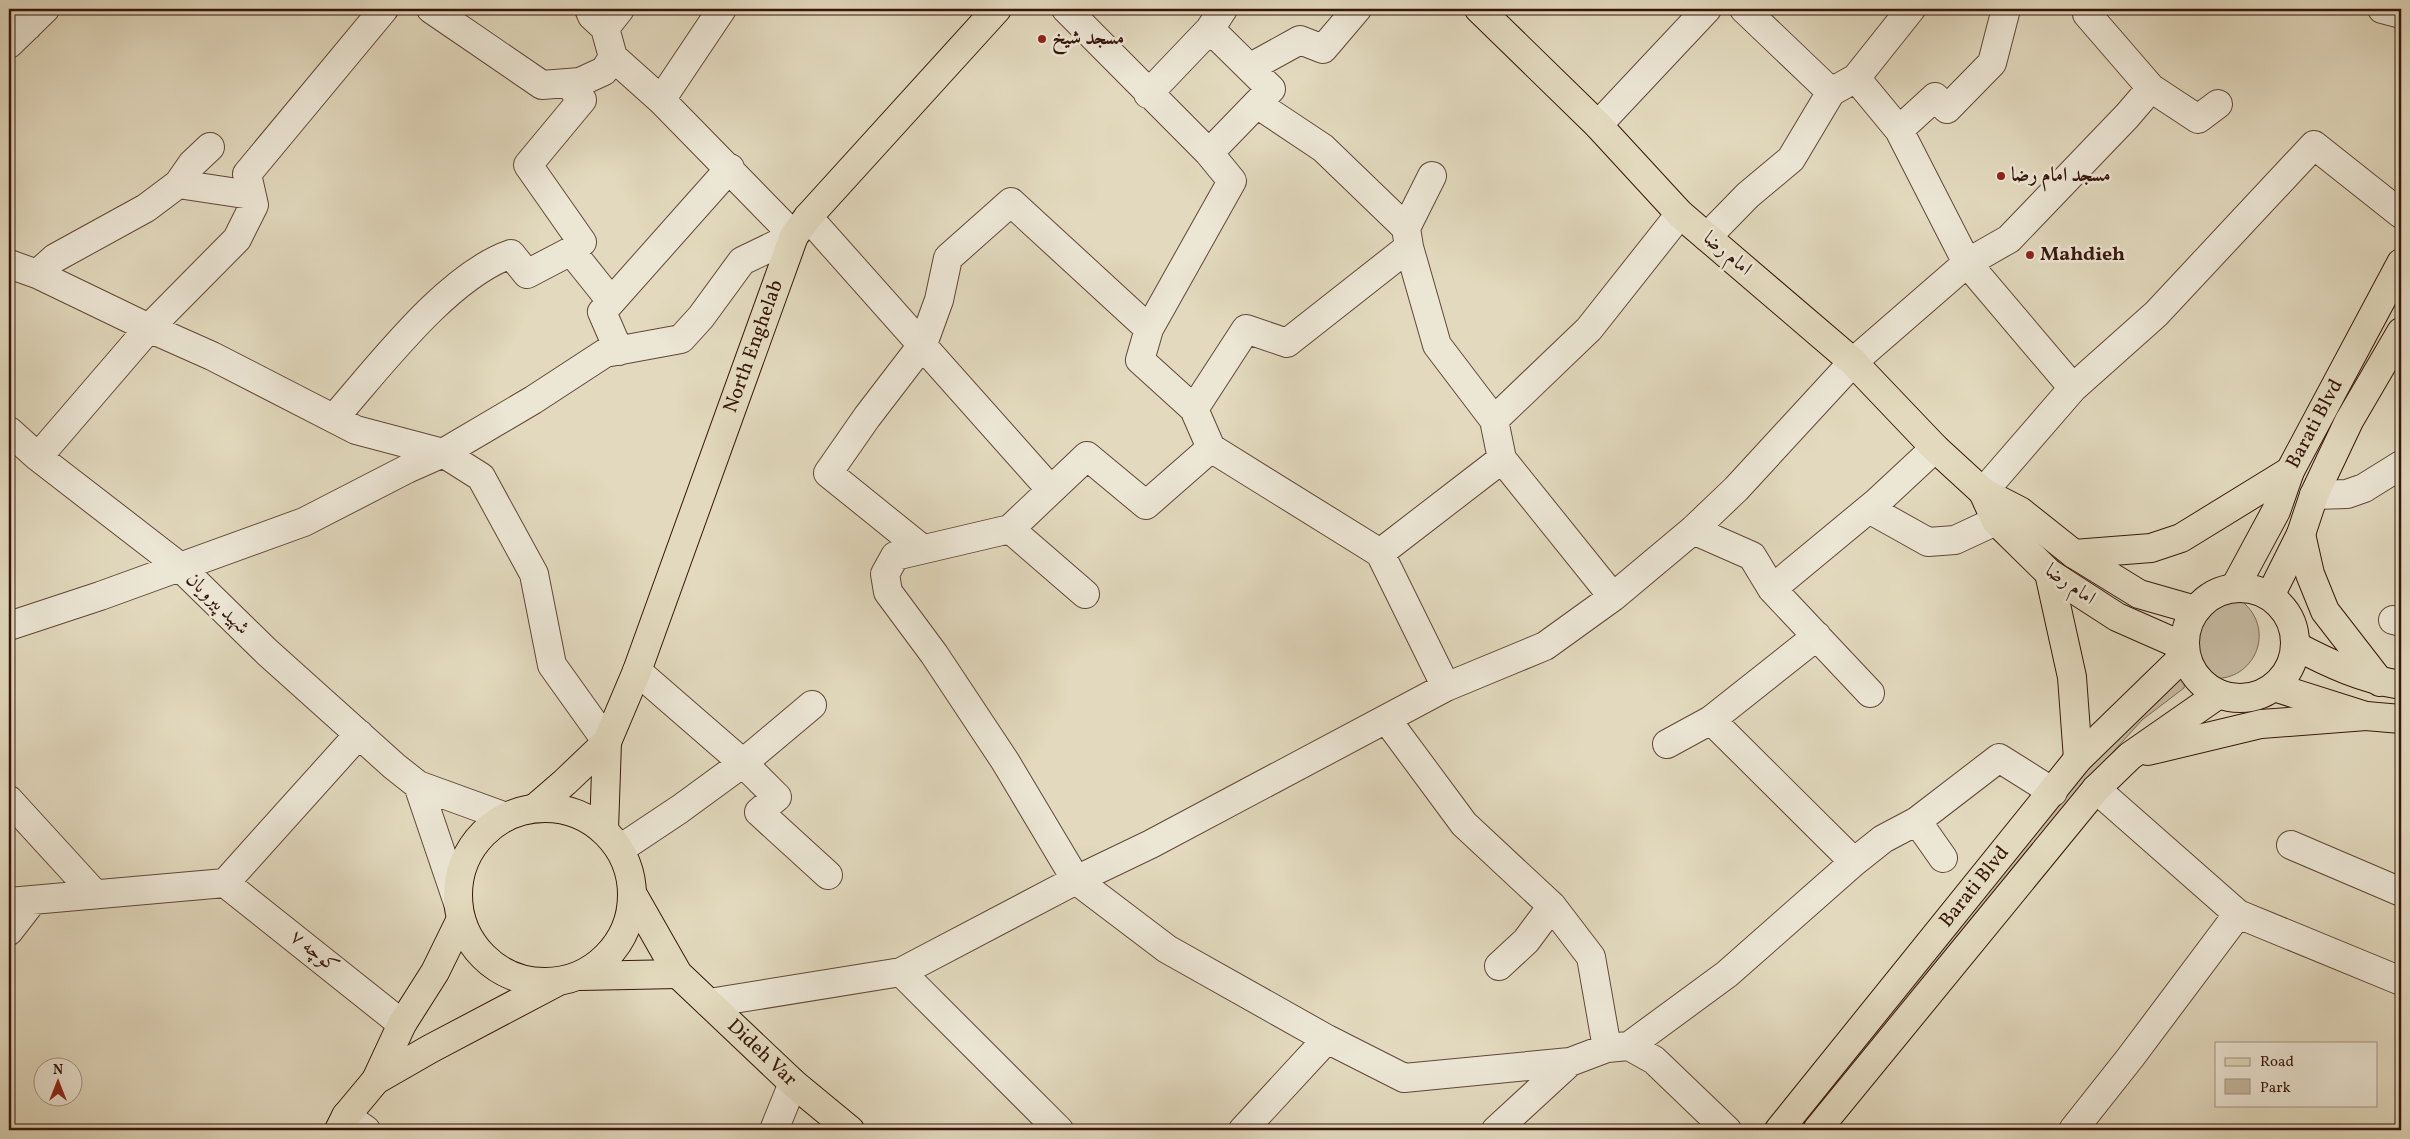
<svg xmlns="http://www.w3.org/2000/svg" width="2410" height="1139" font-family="Vollkorn,Amiri,serif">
<rect width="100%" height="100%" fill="#e2d9be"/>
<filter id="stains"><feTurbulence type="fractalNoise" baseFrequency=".004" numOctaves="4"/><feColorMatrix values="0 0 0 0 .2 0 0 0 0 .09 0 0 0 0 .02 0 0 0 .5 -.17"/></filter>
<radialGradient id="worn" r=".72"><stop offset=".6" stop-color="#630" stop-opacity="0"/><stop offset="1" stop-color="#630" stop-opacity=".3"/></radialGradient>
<!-- green -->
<path fill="#c5b89f" stroke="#7e6754" d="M 2226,594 C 2232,597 2242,600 2246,605 C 2276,635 2251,684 2209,678 C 2202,678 2194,672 2188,668 L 2174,627 C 2188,599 2195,596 2226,594 Z
M 2180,675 L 2185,680 L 2184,688 L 2142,720 L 2077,792 L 1802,1130 L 1790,1130 L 2086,765 Z"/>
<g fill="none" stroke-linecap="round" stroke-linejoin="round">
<defs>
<path id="minor" d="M 9,9 L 28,26
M 589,9 L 592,16 L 605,28
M 1066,9 L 1209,153 L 1232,181 L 1149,329 L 1140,360 L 1194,409 L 1211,448
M 2006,9 L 1992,63 L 1947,109 L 1935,97 L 1899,130 L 1967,263 L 2073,388
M 2382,9 L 2401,14
M 9,44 L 45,9
M 613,57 L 605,28 L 620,9
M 1251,67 L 1300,40 L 1323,49 L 1357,9
M 1856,78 L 1899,130
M 568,83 L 582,100 L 528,165 L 582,242 L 571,251 L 611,301
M 2151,88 L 2198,119 L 2218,104
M 1831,92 L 1856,78 L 1911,9
M 1148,94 L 1210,29 L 1223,9
M 661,100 L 722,9
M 1257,104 L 1323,148 L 1406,228
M 1598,125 L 1707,9
M 1209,153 L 1271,89 L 1210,29
M 1432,176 L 1406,228 L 1409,247 L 1437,345 L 1494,420 L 1502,459 L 1613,597
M 178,184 L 192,164 L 210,147
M 808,217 L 1051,490
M 1707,237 L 1748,195 L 1791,159 L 1831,92 L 1744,9
M 9,264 L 37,274 L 149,328 L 212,356 L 356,430 L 443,453 L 481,477 L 534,574 L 552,665 L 607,742
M 37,274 L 55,258 L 146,208 L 178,184 L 251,195
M 619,351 L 602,312 L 730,168
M 1194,409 L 1246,329 L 1287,343 L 1409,247
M 334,418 C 379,367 447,276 511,254 L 527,274 L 571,251
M 1494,420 L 1589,329 L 1680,214
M 9,431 L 38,457 L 179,566 L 267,652 L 394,766 L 418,785 L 506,817
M 38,457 L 149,328 L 237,239 L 254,205 L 247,174 L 384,9
M 1983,492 L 2073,388 L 2156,314 L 2314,145 L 2401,214
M 2314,495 L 2347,494 L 2364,488 L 2401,465
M 1869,509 L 1928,542 L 1955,540 L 1996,521
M 1010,529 L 1085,594
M 1693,530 L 1752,556 L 1772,589 L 1870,693
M 921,548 L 828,473 L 867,417 L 923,344 L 939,300 L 948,258 L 1011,202 L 1149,329
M 1380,553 L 1502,459
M 1772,589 L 1877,502 L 1935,448
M 2393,620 L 2401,622
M 9,626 L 100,596 L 304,522 L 407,469 L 443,453 L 533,400 L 605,353 L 681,339 L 701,317 L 742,261 L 794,236 L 661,100 L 613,57 L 604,71 L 580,82 L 542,85 L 431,9
M 637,671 L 743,763 L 777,797 L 759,812 L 828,875
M 1387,720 L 1464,824 L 1552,906 L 1591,957 L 1607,1048 L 1629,1046 L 1654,1060 L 1727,1130
M 1711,720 L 1854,862
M 1667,744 L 1711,720 L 1817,636
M 418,785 L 458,903
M 2096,789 L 2238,914 L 2401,981
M 9,800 L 94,893
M 1917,821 L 1943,858
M 2291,845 L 2401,892
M 620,849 L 680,809 L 743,763 L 812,705
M 225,883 L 402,1024
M 9,902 L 225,883 L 359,734
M 9,931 L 33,900
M 1499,966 L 1526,941 L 1552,906
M 901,972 L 1059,1130
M 709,1003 L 901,972 L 1076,880 L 1151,844 L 1446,687 L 1545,646 L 1613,597 L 1693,530 L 1736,489 L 1853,362 L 1967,263 L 2009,239 L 2127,116 L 2151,88 L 2087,14 L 2092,9
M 1327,1039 L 1167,949 L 1076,880 L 1005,761 L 934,654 L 888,592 L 885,574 L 895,556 L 1010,529 L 1087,456 L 1146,505 L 1211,448 L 1380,553 L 1446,687
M 1629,1046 L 1727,974 L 1854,862 L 1883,839 L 1917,821 L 1999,758 L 2053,792
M 346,1116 L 366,1130
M 774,1130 L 793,1083
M 1243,1130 L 1327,1039 L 1404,1078 L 1570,1062 L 1607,1048
M 1496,1130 L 1570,1062
M 2073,1130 L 2130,1058 L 2238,914"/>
<g id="major">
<path d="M 1479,9 L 1598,125 L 1680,214 L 1853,362 L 1935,448 L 1983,492 L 2020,511 L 2074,554 L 2139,594 L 2195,610"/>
<path d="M 1983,492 L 1996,521 L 2049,573 L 2117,617 L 2185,647"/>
<path d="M 2301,534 L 2310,574 L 2325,611 L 2380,682"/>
<path d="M 2074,554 L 2151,548 L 2181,538 L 2290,471"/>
<path d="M 2049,573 L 2072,677 L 2078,759"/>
<path id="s1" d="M 2235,587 L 2276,511 L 2290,471 L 2401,263"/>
<circle cx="2240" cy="643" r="55"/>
<path d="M 2270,596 L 2301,534 L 2314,495 L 2349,421 L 2401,332"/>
<path d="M 2296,646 C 2330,664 2363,679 2401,685"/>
<path d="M 2274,687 L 2366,716 L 2401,719"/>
<path d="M 2148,751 L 2261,724 L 2366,716"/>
<circle cx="545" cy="895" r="87"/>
<path d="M 535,808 L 565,782 L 607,742"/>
<path id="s2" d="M 604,830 L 607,742 L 637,671 L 794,236 L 808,217 L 997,9"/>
<path id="s3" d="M 633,895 L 678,974 L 793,1083 L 850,1130"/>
<path d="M 580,976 L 678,974"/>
<path d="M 376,1080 L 430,1049 L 555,983"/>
<path d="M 339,1130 L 346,1116 L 376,1080 L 402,1024 L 435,972 L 461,919"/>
<path id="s4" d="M 1779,1130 L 2078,759 L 2185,655"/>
<path d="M 1817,1130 L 2096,789 L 2130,756 L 2219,694"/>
</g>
</defs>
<!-- minor casing -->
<use href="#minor" stroke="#624737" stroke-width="30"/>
<!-- major casing -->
<use href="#major" stroke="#37160a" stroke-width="30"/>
<!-- minor -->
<use href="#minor" stroke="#ece6d5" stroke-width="28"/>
<!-- major -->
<use href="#major" stroke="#e2d9be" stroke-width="28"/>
</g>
<!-- markers -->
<g fill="#8f2418" stroke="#ece6d5" stroke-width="2">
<circle cx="1042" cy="39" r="5"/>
<circle cx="2001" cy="176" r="5"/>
<circle cx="2030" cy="255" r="5"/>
</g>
<g text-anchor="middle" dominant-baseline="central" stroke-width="5" stroke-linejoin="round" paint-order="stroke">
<!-- poi labels -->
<g font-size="20" font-weight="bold" fill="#37160a" stroke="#ece6d5" text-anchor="start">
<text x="1052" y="39">مسجد شیخ</text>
<text x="2011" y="176">مسجد امام رضا</text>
<text x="2040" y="255">Mahdieh</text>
</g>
<!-- street labels -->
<g font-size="20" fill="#37160a" stroke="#ece6d5">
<text transform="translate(1727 254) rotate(40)">امام رضا</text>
<text stroke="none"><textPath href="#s2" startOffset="510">North Enghelab</textPath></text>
<text stroke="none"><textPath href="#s1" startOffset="182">Barati Blvd</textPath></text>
<text transform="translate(2070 585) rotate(35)">امام رضا</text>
<text transform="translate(217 604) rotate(44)">شهید پیرویان</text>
<text stroke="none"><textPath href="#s4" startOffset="312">Barati Blvd</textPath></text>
<text transform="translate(314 952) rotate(39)">کوچه ۷</text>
<text stroke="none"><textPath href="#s3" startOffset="206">Dideh Var</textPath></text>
</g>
</g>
<!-- margin -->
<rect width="2410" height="1139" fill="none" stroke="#e2d9be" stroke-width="30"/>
<rect x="10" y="10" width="2390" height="1119" fill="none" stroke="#37160a" stroke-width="2.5"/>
<rect x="15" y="15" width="2380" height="1109" fill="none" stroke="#37160a"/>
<!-- legend -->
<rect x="2215" y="1042" width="162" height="65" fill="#ece6d5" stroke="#a49384"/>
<rect x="2225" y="1058" width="25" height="8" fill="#e2d9be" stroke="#a49384"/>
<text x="2260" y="1066" font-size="15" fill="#37160a">Road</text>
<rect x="2225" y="1079" width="25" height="15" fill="#c5b89f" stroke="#a49384"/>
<text x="2260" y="1092" font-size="15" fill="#37160a">Park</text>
<!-- north arrow -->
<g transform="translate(58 1082)"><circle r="24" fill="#ece6d5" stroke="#a49384"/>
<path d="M0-4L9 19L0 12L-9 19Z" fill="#8f2418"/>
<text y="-8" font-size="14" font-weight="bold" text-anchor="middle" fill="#37160a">N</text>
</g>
<rect width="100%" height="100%" filter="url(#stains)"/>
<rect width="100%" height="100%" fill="url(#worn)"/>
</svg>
